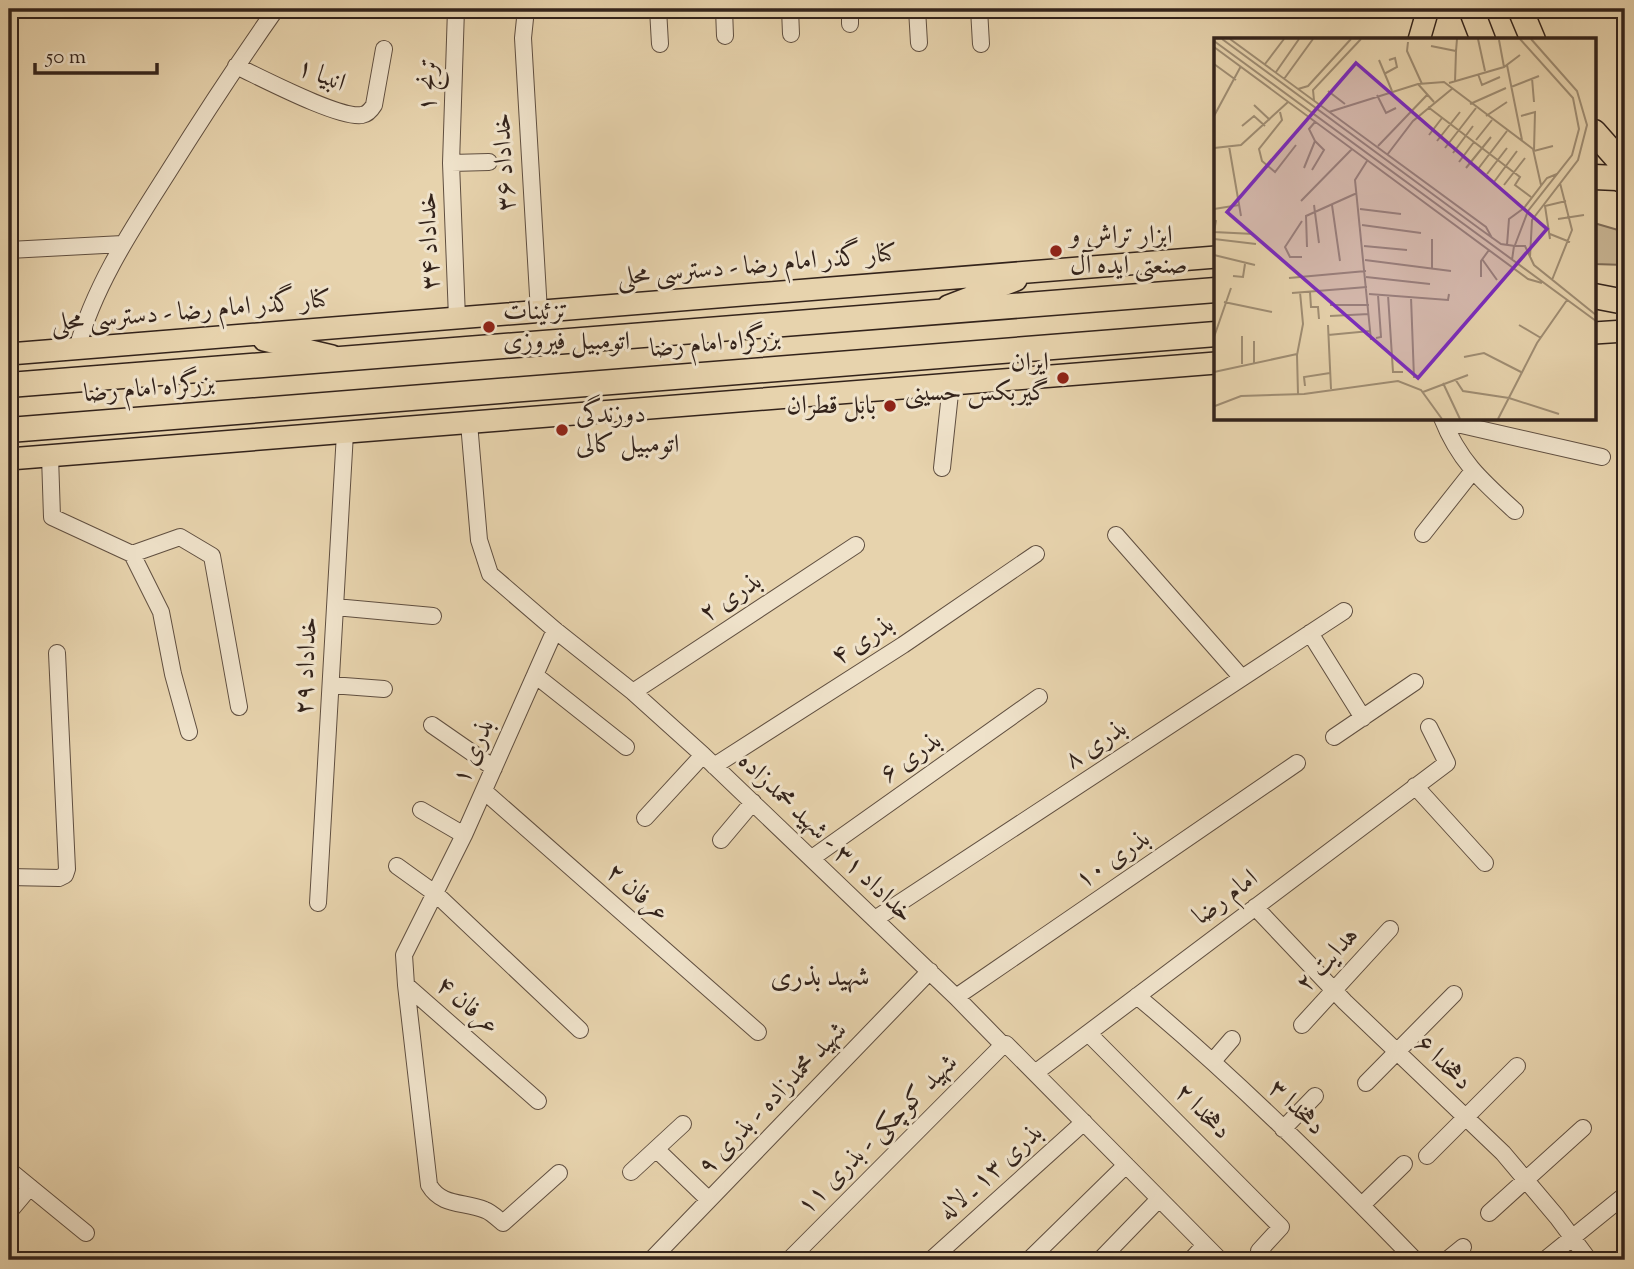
<svg xmlns="http://www.w3.org/2000/svg" width="1634" height="1269" font-family="'Sorts Mill Goudy',Amiri,serif">
<rect width="100%" height="100%" fill="#e7d3ad"/>
<filter id="stains"><feTurbulence type="fractalNoise" baseFrequency=".00286" numOctaves="4"/><feColorMatrix values="0 0 0 0 .2 0 0 0 0 .09 0 0 0 0 .02 0 0 0 .5 -.17"/></filter>
<radialGradient id="worn" r=".72"><stop offset=".6" stop-color="#630" stop-opacity="0"/><stop offset="1" stop-color="#630" stop-opacity=".3"/></radialGradient>
<!-- green -->
<path fill="#c8b594" stroke="#7e6c58" stroke-width="2" d="M 1594,223 L 1625,232 L 1625,265 L 1594,264 Z"/>
<g fill="none" stroke-linecap="round" stroke-linejoin="round">
<defs>
<path id="minor" d="M 456,9 L 451,163 L 457,318
M 526,9 L 523,38 L 539,312
M 658,9 L 660,44
M 724,9 L 725,36
M 790,9 L 791,34
M 850,9 L 850,24
M 917,9 L 919,43
M 979,9 L 981,44
M 236,66 C 260,77 339,119 362,115 C 368,114 371,110 374,105 L 384,49
M 451,163 L 489,162
M 9,250 L 123,244
M 77,349 C 94,286 132,229 167,174 C 202,118 238,63 276,9
M 1442,418 C 1459,461 1482,481 1515,511
M 1444,421 L 1602,457
M 469,423 L 479,540 L 490,574 L 555,630 L 633,692 L 703,755 L 956,997 L 1003,1045 L 1006,1044 L 1016,1054 L 1220,1260
M 50,456 L 52,517 L 132,554 L 161,612 L 173,674 L 189,732
M 942,468 L 951,384
M 1423,534 L 1472,472
M 1116,535 L 1242,678
M 132,554 L 180,537 L 212,556 L 239,707
M 335,607 L 433,616
M 1310,633 L 1363,718
M 535,675 L 626,747
M 331,685 L 384,689
M 633,692 L 856,545
M 432,725 L 494,768
M 1334,737 L 1415,682
M 714,766 L 903,645 L 1036,554
M 1415,786 L 1485,863
M 484,791 L 758,1032
M 421,810 L 464,835
M 645,818 L 703,755
M 721,840 L 753,802
M 812,858 L 1039,697
M 397,866 L 436,894 L 580,1030
M 9,877 L 59,878 L 65,875 L 67,869 L 57,653
M 318,903 L 345,433
M 1255,907 L 1345,1002 L 1503,1153 L 1557,1217 L 1589,1260
M 875,919 L 1344,611
M 406,985 L 429,1185 C 442,1207 464,1201 485,1210 C 491,1212 498,1219 503,1223 L 559,1173
M 1137,996 C 1235,1078 1326,1168 1415,1260
M 956,997 L 1297,763
M 1302,1025 L 1390,929
M 1088,1033 L 1281,1227 L 1259,1251
M 1213,1061 L 1232,1039
M 1035,1073 L 1447,763 L 1429,727
M 1366,1083 L 1454,994
M 538,1101 L 406,985 L 404,955 L 464,835 L 555,630
M 1283,1129 L 1315,1096
M 656,1149 L 709,1200
M 1427,1156 L 1517,1066
M 9,1170 L 86,1233
M 631,1172 L 683,1124
M 1362,1205 L 1404,1164
M 9,1212 L 30,1187
M 1489,1213 L 1583,1128
M 1546,1259 L 1625,1195
M 651,1260 L 930,971
M 789,1260 L 1003,1045
M 931,1260 L 1084,1122
M 1029,1260 L 1126,1165
M 1100,1260 L 1159,1199
M 1191,1260 L 1205,1245
M 1447,1260 L 1463,1247"/>
<path id="major" d="M 1419,40 L 1428,9
M 948,306 L 1016,280
M 1594,333 L 1625,331
M 264,340 L 332,356
M 9,354 L 1216,257
M 9,459 L 1216,363"/>
<path id="highway" d="M 1471,9 L 1483,40
M 1520,9 L 1533,40
M 1594,132 L 1625,167
M 1594,177 L 1617,178 L 1625,181
M 1594,296 L 1625,302
M 9,385 L 1216,290
M 9,430 L 1216,334"/>
</defs>
<!-- minor casing -->
<use href="#minor" stroke="#604f40" stroke-width="18"/>
<!-- major casing -->
<use href="#major" stroke="#33231b" stroke-width="24"/>
<!-- highway casing -->
<use href="#highway" stroke="#33231b" stroke-width="27"/>
<!-- minor -->
<use href="#minor" stroke="#efe2ca" stroke-width="16"/>
<!-- major -->
<use href="#major" stroke="#e7d3ad" stroke-width="21"/>
<!-- highway -->
<use href="#highway" stroke="#e7d3ad" stroke-width="24"/>
</g>
<!-- markers -->
<g fill="#8f2418" stroke="#efe2ca" stroke-width="2.5">
<circle cx="1056" cy="251" r="7"/>
<circle cx="489" cy="327" r="7"/>
<circle cx="1063" cy="378" r="7"/>
<circle cx="890" cy="406" r="7"/>
<circle cx="562" cy="430" r="7"/>
</g>
<g text-anchor="middle" dominant-baseline="central" stroke-width="6" stroke-linejoin="round" paint-order="stroke">
<!-- street labels -->
<g font-size="26" fill="#33231b" stroke="#efe2ca">
<text transform="translate(321 76) rotate(22)">انبیا ۱</text>
<text transform="translate(429 85) rotate(-88)">ترنج ۱</text>
<text transform="translate(505 162) rotate(-93)">خداداد ۳۶</text>
<text transform="translate(430 241) rotate(-92)">خداداد ۳۴</text>
<text transform="translate(757 266) rotate(-5)">کنار گذر امام رضا - دسترسی محلی</text>
<text transform="translate(191 312) rotate(-5)">کنار گذر امام رضا - دسترسی محلی</text>
<text transform="translate(715 344) rotate(-5)">بزرگراه امام رضا</text>
<text transform="translate(149 389) rotate(-5)">بزرگراه امام رضا</text>
<text transform="translate(731 598) rotate(-33)">بذری ۲</text>
<text transform="translate(863 641) rotate(-33)">بذری ۴</text>
<text transform="translate(307 666) rotate(-87)">خداداد ۲۹</text>
<text transform="translate(1096 745) rotate(-33)">بذری ۸</text>
<text transform="translate(474 752) rotate(-66)">بذری ۱</text>
<text transform="translate(911 758) rotate(-35)">بذری ۶</text>
<text transform="translate(825 838) rotate(44)">خداداد ۳۱ - شهید محمدزاده</text>
<text transform="translate(1113 860) rotate(-34)">بذری ۱۰</text>
<text transform="translate(637 893) rotate(41)">عرفان ۲</text>
<text transform="translate(1226 898) rotate(-37)">امام رضا</text>
<text transform="translate(1328 960) rotate(-47)">هدایت ۲</text>
<text transform="translate(467 1006) rotate(41)">عرفان ۴</text>
<text transform="translate(1443 1063) rotate(44)">دهخدا ۶</text>
<text transform="translate(773 1099) rotate(-46)">شهید محمدزاده - بذری ۹</text>
<text transform="translate(1296 1108) rotate(44)">دهخدا ۳</text>
<text transform="translate(1202 1112) rotate(45)">دهخدا ۲</text>
<text transform="translate(878 1135) rotate(-45)">شهید کوچکی - بذری ۱۱</text>
<text transform="translate(991 1173) rotate(-42)">بذری ۱۳ ـ لاله</text>
</g>
<!-- poi labels -->
<g font-size="26" fill="#33231b" stroke="#efe2ca" text-anchor="start">
<text x="1070" y="236">ابزار تراش و<tspan x="1070" dy="30">صنعتی ایده آل</tspan></text>
<text x="503" y="312">تزئینات<tspan x="503" dy="30">اتومبیل فیروزی</tspan></text>
<text x="1049" y="363" text-anchor="end">ایران<tspan x="1049" dy="30">گیربکس حسینی</tspan></text>
<text x="876" y="406" text-anchor="end">بابل قطران</text>
<text x="576" y="415">دوزندگی<tspan x="576" dy="30">اتومبیل کالی</tspan></text>
</g>
<!-- neighbourhood labels -->
<g font-size="28" fill="#33231b" stroke="#efe2ca">
<text x="820" y="978">شهید بذری</text>
</g>
</g>
<!-- overview -->
<g transform="translate(1214 38)">
<rect width="382" height="382" fill="#e7d3ad"/>
<path fill="none" stroke="#9f8d73" stroke-width="2" d="M 8,1 L 266,191 L 287,206 L 301,208M 16,1 L 272,189 L 278,200M 264,1 L 271,33M 285,2 L 290,29M 0,3 L 382,283M 194,4 L 193,13 L 208,46M 217,8 L 242,13 L 243,1M 0,9 L 314,241 L 328,245M 165,22 L 178,53M 0,26 L 22,42M 51,26 L 70,1M 293,27 L 308,102M 62,34 L 85,1M 170,36 L 183,29 L 181,20 L 175,22M 264,36 L 268,47 L 286,39M 318,40 L 320,64M 70,41 L 99,1M 241,44 L 242,13M 235,45 L 290,29 L 306,17M 204,46 L 220,64M 297,49 L 325,38M 84,51 L 94,48 L 137,1M 114,53 L 131,66M 163,57 L 172,75 L 182,70M 100,62 L 99,52 L 147,1M 256,66 L 292,50M 40,67 L 56,82M 214,69 L 306,139 L 301,147 L 317,159M 66,74 L 68,82 L 45,111 L 48,123 L 61,134 L 82,107M 115,74 L 204,46 L 230,44 L 319,111 L 327,147M 0,78 L 27,28M 272,78 L 293,64M 307,78 L 321,74 L 320,113 L 339,108M 28,88 L 40,78 L 51,88M 215,97 L 228,80M 262,102 L 278,82M 223,103 L 246,74M 15,108 L 27,178M 164,108 L 213,57M 0,110 L 27,107 L 74,64M 231,110 L 262,70M 239,115 L 259,88M 173,117 L 199,83 L 239,50M 153,123 L 141,142 L 157,302M 245,124 L 260,104M 90,130 L 101,103 L 95,91 L 101,84M 252,130 L 277,99M 264,131 L 293,93M 98,132 L 110,112 L 101,103M 273,136 L 293,110M 280,144 L 303,113M 290,147 L 311,120M 87,163 L 138,111M 100,167 L 105,205M 118,167 L 126,223M 0,171 L 25,167M 146,171 L 187,176M 344,181 L 370,177M 2,182 L 0,194 L 40,196M 148,187 L 207,195M 336,196 L 356,204M 0,201 L 42,206M 218,201 L 218,231M 336,201 L 331,168 L 352,163M 293,207 L 295,181 L 310,170 L 333,140 L 343,136M 301,207 L 314,173 L 358,117 L 365,91 L 359,60 L 306,1M 150,208 L 193,212M 93,209 L 92,178 L 143,155M 0,217 L 41,227M 88,219 L 76,219 L 71,209 L 88,183M 316,219 L 318,182 L 364,122 L 373,87 L 363,53 L 317,1M 268,221 L 283,242M 151,222 L 237,233M 298,222 L 300,208 L 311,208 L 320,227 L 382,277M 19,238 L 29,239 L 31,226M 152,239 L 216,246M 267,239 L 267,223 L 275,212M 75,240 L 152,233M 338,242 L 358,192 L 346,145M 96,254 L 97,269 L 104,269 L 105,281M 78,255 L 153,249M 155,256 L 234,262 L 235,256M 174,257 L 179,334 L 189,334M 197,259 L 200,340M 10,264 L 58,274M 116,267 L 155,267M 116,278 L 155,276M 114,287 L 117,351M 305,287 L 327,300M 114,297 L 156,293M 0,299 L 17,250M 162,300 L 167,299 L 164,257M 250,319 L 270,315 L 307,334M 40,325 L 40,303M 28,326 L 28,298M 0,334 L 83,316M 241,341 L 249,353 L 295,360 L 345,376M 229,345 L 246,381M 91,348 L 90,339 L 116,335M 209,354 L 254,337M 84,356 L 83,317 L 89,286 L 86,254M 1,368 L 27,358 L 90,356 L 184,343 L 207,352 L 228,381M 284,381 L 323,305 L 353,262"/>
<path fill="#7b2cbf" fill-opacity="0.15" stroke="#7b2cbf" stroke-width="3.5" d="M 142,25 L 333,191 L 204,340 L 13,174 Z"/>
<rect width="382" height="382" fill="none" stroke="#33231b" stroke-width="3.5"/>
</g>
<!-- margin -->
<rect width="1634" height="1269" fill="none" stroke="#e7d3ad" stroke-width="35"/>
<rect x="10" y="10" width="1613" height="1248" fill="none" stroke="#33231b" stroke-width="3.5"/>
<rect x="18" y="18" width="1599" height="1234" fill="none" stroke="#33231b" stroke-width="2"/>
<!-- scale -->
<path d="M35 63v10h122v-10" fill="none" stroke="#33231b" stroke-width="3.5"/>
<text x="46" y="63" font-size="21" fill="#33231b" stroke="#efe2ca" stroke-width="5" paint-order="stroke">50 m</text>
<rect width="100%" height="100%" filter="url(#stains)"/>
<rect width="100%" height="100%" fill="url(#worn)"/>
</svg>
